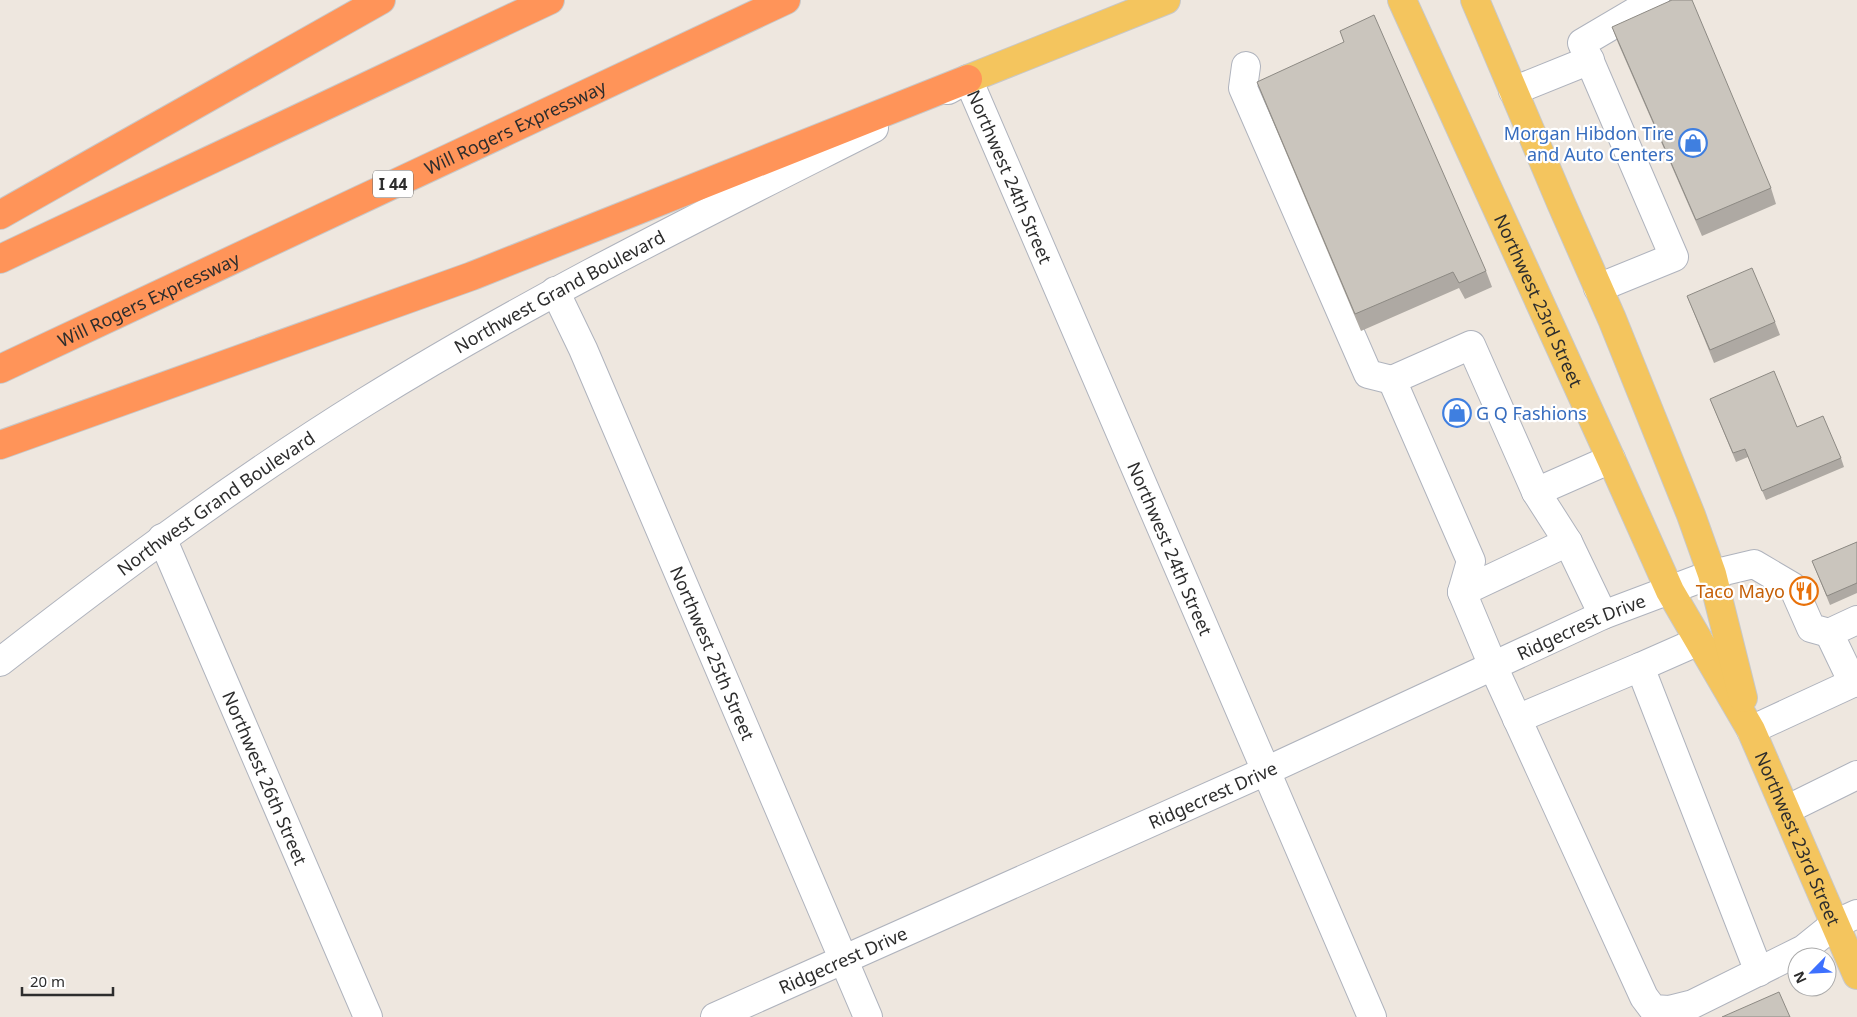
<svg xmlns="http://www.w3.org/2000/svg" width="1857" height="1017" font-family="'Noto Sans',sans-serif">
<rect width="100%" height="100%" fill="#eee7df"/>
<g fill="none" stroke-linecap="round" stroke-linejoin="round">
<defs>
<g id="minor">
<path d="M 1246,66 L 1243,88 L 1368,374 L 1392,380"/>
<path id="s1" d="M 948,90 L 968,79 L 1372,1017"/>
<path d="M 1513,91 L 1590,60"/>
<path d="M 1598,288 L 1674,257 L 1582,43 L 1655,0"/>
<path id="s2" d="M 555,291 L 583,349 L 868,1017"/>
<path d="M 1536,492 L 1611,459"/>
<path id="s3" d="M 162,538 L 368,1017"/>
<path d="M 1462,592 L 1568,542"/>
<path d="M 1603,615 L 1568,542 L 1536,492 L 1471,345 L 1392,380 L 1471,561 L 1462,592 L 1493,666 L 1644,997 L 1653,1009 L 1669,1010 L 1693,1004 L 1804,949 L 1835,924 L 1857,914"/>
<path d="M 1699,641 L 1640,667 L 1759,972"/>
<path id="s4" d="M 0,662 C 118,570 238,481 365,402 C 529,300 702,215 874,128"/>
<path d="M 1853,683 L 1829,633 L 1857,620"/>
<path d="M 1517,719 L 1640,667"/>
<path d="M 1751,730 L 1857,681"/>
<path d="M 1786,810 L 1857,775"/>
<path id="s5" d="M 715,1017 L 1266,771 L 1603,615 L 1712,574 L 1754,564 L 1793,587 L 1811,628 L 1829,633"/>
</g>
<g id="major">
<path id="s6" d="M 1402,0 L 1611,459 L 1670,591 L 1751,730 L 1857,975"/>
<path d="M 1475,0 L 1561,203 L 1612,319 L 1691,515 L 1712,574 L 1743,698"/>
<path d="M 968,79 L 1166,0"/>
</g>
<g id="highway">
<path d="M 0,215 L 381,0"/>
<path d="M 0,259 L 550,0"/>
<path id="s7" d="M 0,369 L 786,0"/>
<path d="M 0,445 L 472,276 L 968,79"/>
</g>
</defs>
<!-- minor casing -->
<use href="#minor" stroke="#afb3bd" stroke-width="30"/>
<!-- major casing -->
<use href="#major" stroke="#c8c8c8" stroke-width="30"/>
<!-- highway casing -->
<use href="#highway" stroke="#c8c8c8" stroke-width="30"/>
<!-- minor -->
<use href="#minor" stroke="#fff" stroke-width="28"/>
<!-- major -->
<use href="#major" stroke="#f4c55e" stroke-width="28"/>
<!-- highway -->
<use href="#highway" stroke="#ff9459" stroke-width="28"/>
</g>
<!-- wall -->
<path fill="#aea9a3" d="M 1612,27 L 1771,188 L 1776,204 L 1702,236 L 1618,43 Z
M 1257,82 L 1486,271 L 1492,287 L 1465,299 L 1459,288 L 1361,331 L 1263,98 Z
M 1687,296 L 1775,322 L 1780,335 L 1714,363 Z
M 1710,399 L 1797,427 L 1841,458 L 1844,467 L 1766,500 L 1748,457 L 1736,462 Z
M 1857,542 L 1857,593 L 1830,605 L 1812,561 Z"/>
<!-- building -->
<path fill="#cac5bd" stroke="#8d8a84" d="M 1672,0 L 1692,0 L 1771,188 L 1696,220 L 1612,27 Z
M 1374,15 L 1486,271 L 1459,283 L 1453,272 L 1355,314 L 1257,82 L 1344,42 L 1340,31 Z
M 1752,268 L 1775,322 L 1710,350 L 1687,296 Z
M 1774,371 L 1797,427 L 1823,416 L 1841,458 L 1762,491 L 1745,449 L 1733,453 L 1710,399 Z
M 1857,542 L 1857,583 L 1827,596 L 1812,561 Z
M 1779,992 L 1790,1017 L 1722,1017 Z"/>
<!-- icons -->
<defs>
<symbol id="shop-ring" viewBox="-11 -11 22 22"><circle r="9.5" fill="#fff" stroke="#3f7fe0" stroke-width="1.5"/><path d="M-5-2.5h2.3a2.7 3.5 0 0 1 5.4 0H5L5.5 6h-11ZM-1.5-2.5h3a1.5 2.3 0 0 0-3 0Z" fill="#3f7fe0"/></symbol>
<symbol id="restaurant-ring" viewBox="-11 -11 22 22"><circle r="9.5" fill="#fff" stroke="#e8710a" stroke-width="1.5"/><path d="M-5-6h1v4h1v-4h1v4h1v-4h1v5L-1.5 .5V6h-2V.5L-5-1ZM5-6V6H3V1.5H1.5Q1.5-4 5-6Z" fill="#e8710a"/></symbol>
</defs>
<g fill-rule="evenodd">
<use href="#shop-ring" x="1677" y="127" width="32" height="32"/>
<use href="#shop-ring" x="1441" y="397" width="32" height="32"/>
<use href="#restaurant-ring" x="1788" y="575" width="32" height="32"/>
</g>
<g text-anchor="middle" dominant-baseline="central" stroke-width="4.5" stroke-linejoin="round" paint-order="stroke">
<!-- shield labels -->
<rect fill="#fff" stroke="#6c6c6c" stroke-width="1" x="373" y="170.5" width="40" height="27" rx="4"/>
<g font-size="16" font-weight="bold" fill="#2d2d2d">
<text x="393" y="184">I 44</text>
</g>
<!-- street labels -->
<g font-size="18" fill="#2d2d2d" stroke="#fff">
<text stroke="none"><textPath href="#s7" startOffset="569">Will Rogers Expressway</textPath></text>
<text stroke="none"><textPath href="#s1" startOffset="129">Northwest 24th Street</textPath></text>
<text stroke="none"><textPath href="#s4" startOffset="672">Northwest Grand Boulevard</textPath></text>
<text stroke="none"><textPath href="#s7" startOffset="164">Will Rogers Expressway</textPath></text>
<text stroke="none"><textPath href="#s6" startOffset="330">Northwest 23rd Street</textPath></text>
<text stroke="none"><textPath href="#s4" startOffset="268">Northwest Grand Boulevard</textPath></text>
<text stroke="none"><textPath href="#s1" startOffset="534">Northwest 24th Street</textPath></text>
<text stroke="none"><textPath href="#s5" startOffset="950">Ridgecrest Drive</textPath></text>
<text stroke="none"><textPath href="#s2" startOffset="395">Northwest 25th Street</textPath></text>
<text stroke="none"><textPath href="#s3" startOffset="261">Northwest 26th Street</textPath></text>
<text stroke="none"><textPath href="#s5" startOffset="545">Ridgecrest Drive</textPath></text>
<text stroke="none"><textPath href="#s6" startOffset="928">Northwest 23rd Street</textPath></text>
<text stroke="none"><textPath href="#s5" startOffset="140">Ridgecrest Drive</textPath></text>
</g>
<!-- shop labels -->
<g font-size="18" fill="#366cbe" stroke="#fff" text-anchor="end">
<text x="1674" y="133">Morgan Hibdon Tire<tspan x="1674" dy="21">and Auto Centers</tspan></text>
<text x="1476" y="413" text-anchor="start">G Q Fashions</text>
</g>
<!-- food labels -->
<g font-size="18" fill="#c56008" stroke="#fff" text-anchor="end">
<text x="1785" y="591">Taco Mayo</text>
</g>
</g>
<!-- north arrow -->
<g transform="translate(1812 972) rotate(246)"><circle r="24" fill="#ffffff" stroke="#ababab"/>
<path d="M0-4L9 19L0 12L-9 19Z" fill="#3d70fe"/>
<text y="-8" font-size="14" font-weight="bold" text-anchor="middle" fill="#2d2d2d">N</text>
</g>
<!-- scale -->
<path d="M22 987v8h91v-8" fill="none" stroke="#2d2d2d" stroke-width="2.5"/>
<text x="30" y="987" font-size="15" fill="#2d2d2d" stroke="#ffffff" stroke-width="4" paint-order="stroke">20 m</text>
</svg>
